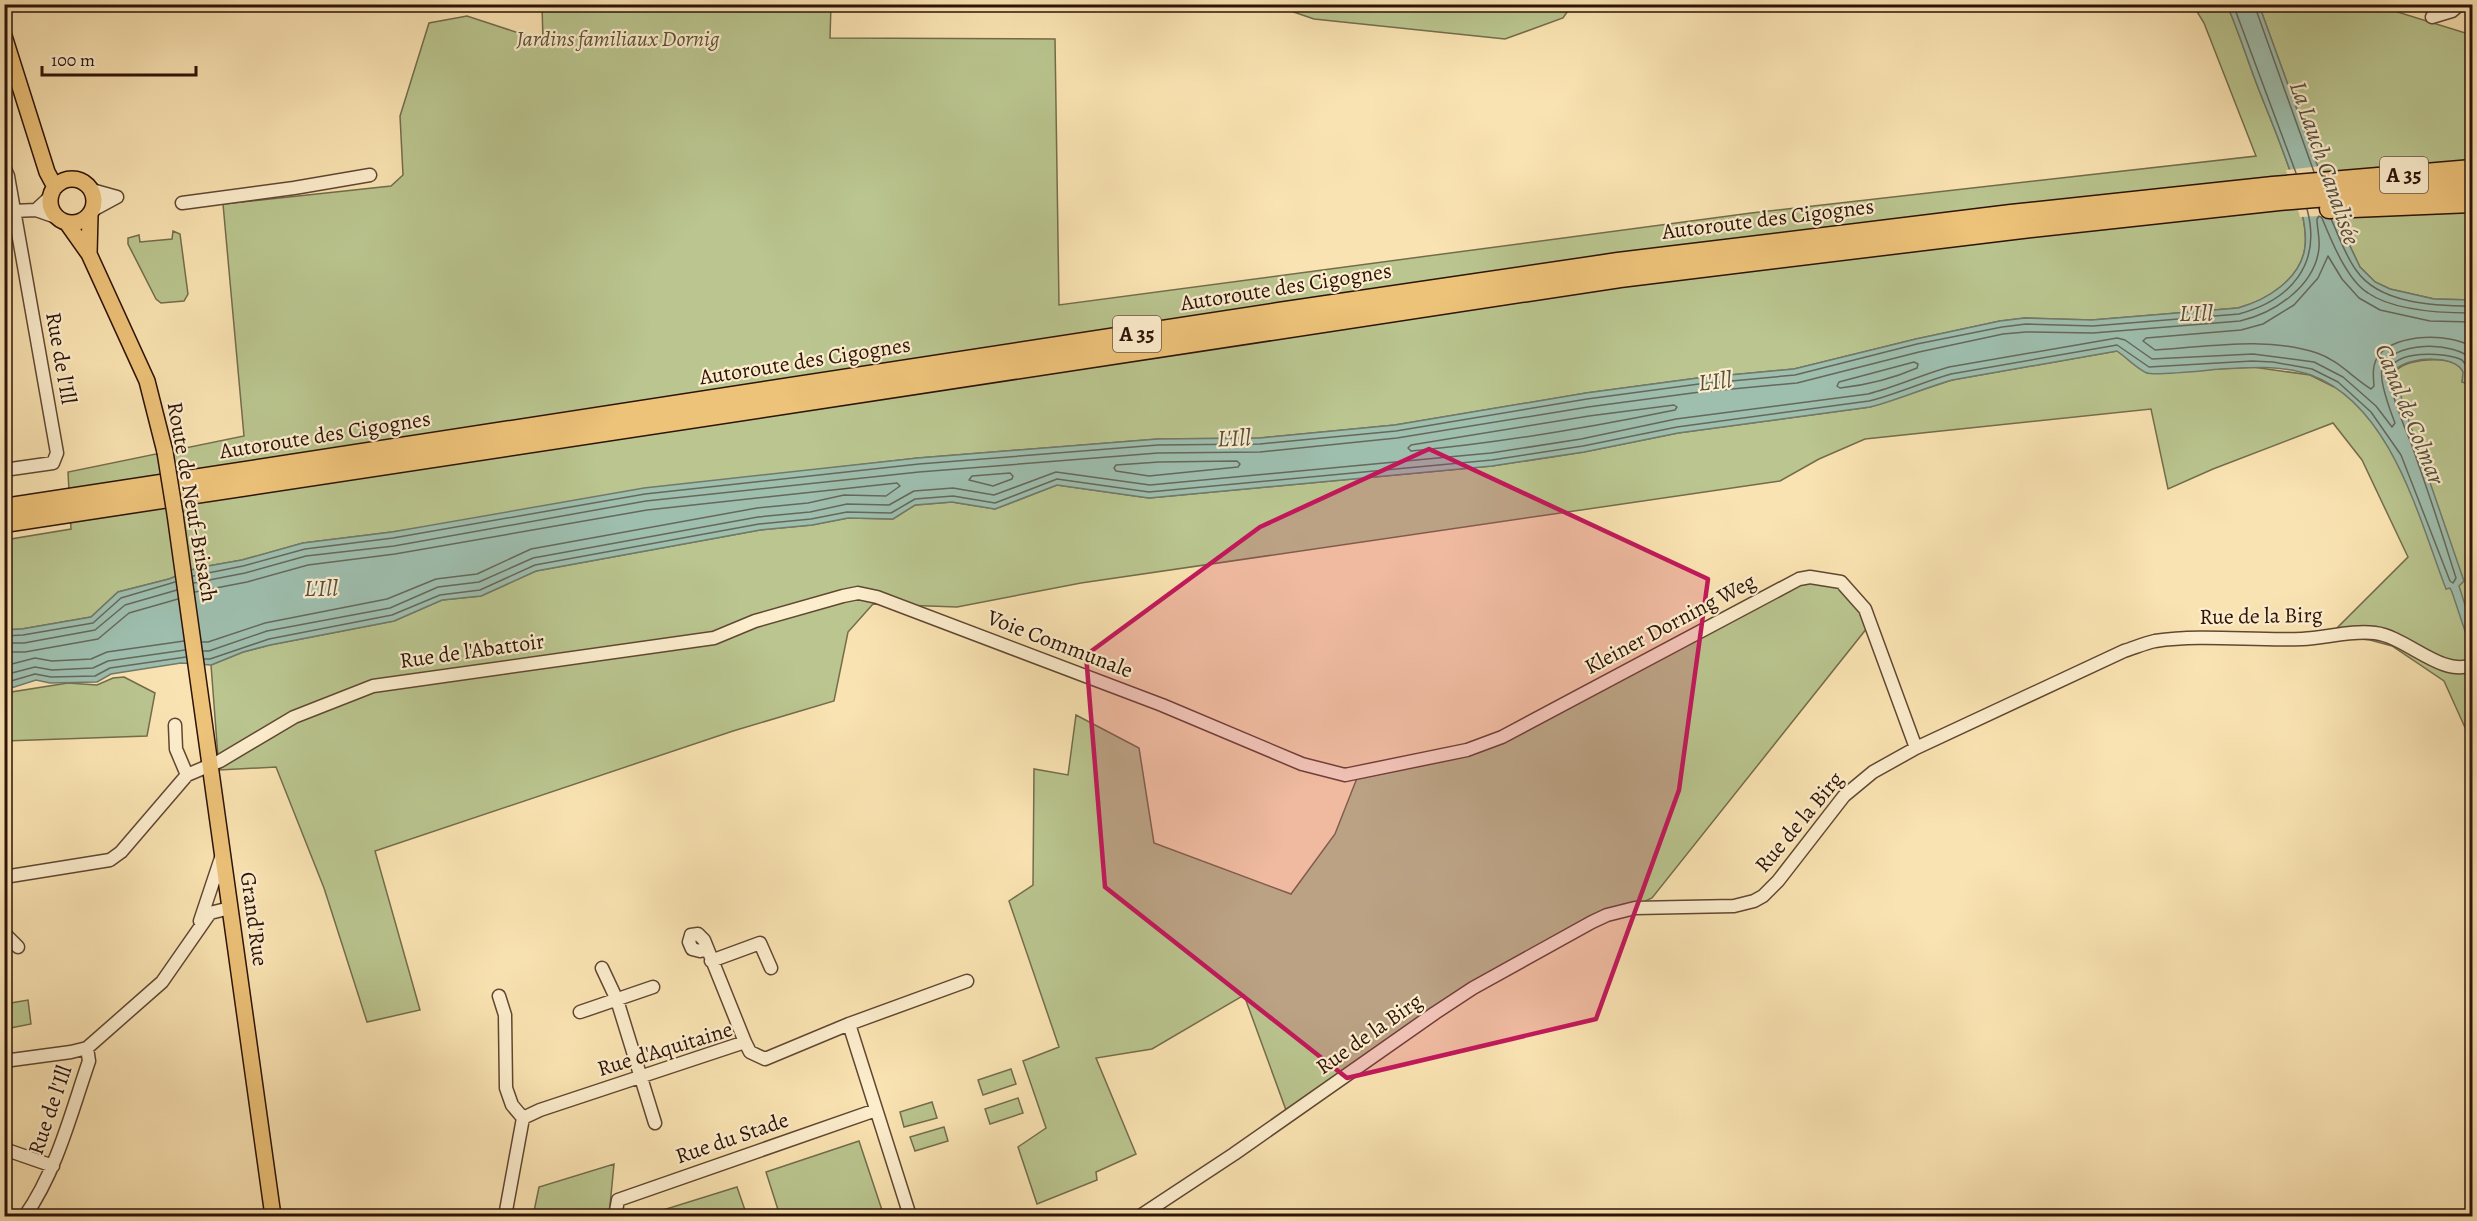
<svg xmlns="http://www.w3.org/2000/svg" width="2477" height="1221" font-family="Alegreya,serif">
<rect width="100%" height="100%" fill="#fae3b2"/>
<filter id="stains"><feTurbulence type="fractalNoise" baseFrequency=".00333" numOctaves="4"/><feColorMatrix values="0 0 0 0 .2 0 0 0 0 .09 0 0 0 0 .02 0 0 0 .5 -.17"/></filter>
<radialGradient id="worn" r=".72"><stop offset=".6" stop-color="#630" stop-opacity="0"/><stop offset="1" stop-color="#630" stop-opacity=".3"/></radialGradient>
<!-- green -->
<path fill="#bac58f" stroke="#746c4c" stroke-width="1.5" d="M 824,4 L 831,5 L 830,38 L 1055,39 L 1059,305 L 1751,213 L 2256,156 L 2204,23 L 2193,5 L 2227,5 C 2239,32 2248,62 2259,90 C 2273,126 2310,210 2305,247 C 2301,279 2267,300 2238,308 L 2092,320 L 2025,318 L 2000,321 L 1916,339 L 1794,369 L 1698,378 L 1586,393 L 1395,425 L 1260,438 L 1158,439 L 918,458 L 814,470 L 392,532 L 303,543 L 242,560 L 197,568 L 169,579 L 118,592 L 91,617 L 22,629 L 5,630 L 5,540 L 71,529 L 68,472 L 244,436 L 223,204 L 391,186 L 403,175 L 400,116 L 429,23 L 467,16 L 543,41 L 542,5 Z
M 1273,5 L 1572,5 L 1563,18 L 1505,39 L 1314,19 Z
M 2259,5 L 2375,5 L 2472,35 L 2472,300 L 2434,299 L 2390,289 L 2375,282 L 2360,267 L 2336,217 Z
M 173,231 L 180,234 L 188,294 L 184,301 L 161,303 L 156,299 L 128,244 L 128,238 L 139,235 L 140,242 L 172,239 Z
M 2117,351 L 2147,373 L 2253,367 L 2310,375 L 2334,387 L 2395,373 C 2401,358 2453,355 2462,368 C 2465,373 2463,377 2462,382 L 2472,385 L 2472,743 L 2444,681 L 2392,646 L 2370,640 L 2329,636 L 2408,557 L 2362,460 L 2333,423 L 2213,469 L 2168,489 L 2151,409 L 1865,439 L 1819,459 L 1780,481 L 1081,583 L 957,607 L 873,604 L 848,632 L 834,701 L 733,731 L 375,851 L 420,1010 L 367,1022 L 324,888 L 276,767 L 219,770 L 211,665 L 243,652 L 270,645 L 394,621 L 442,600 L 481,596 L 536,571 L 760,530 L 812,525 L 848,518 L 893,519 L 915,505 L 952,502 L 995,509 L 1057,485 L 1149,498 L 1492,466 L 1584,452 L 1678,433 L 1870,407 L 1952,380 Z
M 1803,580 L 1849,582 L 1867,628 L 1652,898 L 1502,969 L 1286,1110 L 1244,995 L 1152,1049 L 1096,1058 L 1136,1154 L 1096,1172 L 1097,1180 L 1037,1204 L 1018,1147 L 1046,1128 L 1023,1061 L 1059,1047 L 1009,901 L 1033,885 L 1034,769 L 1068,775 L 1076,715 L 1139,748 L 1154,843 L 1291,894 L 1335,834 L 1357,778 L 1505,733 Z
M 124,677 L 155,693 L 147,736 L 5,741 L 5,693 L 68,683 L 97,685 L 113,678 Z
M 28,1000 L 31,1024 L 5,1029 L 5,1004 Z
M 1011,1069 L 1016,1084 L 983,1095 L 978,1080 Z
M 1018,1098 L 1023,1113 L 990,1124 L 985,1109 Z
M 932,1102 L 937,1118 L 904,1127 L 900,1112 Z
M 944,1127 L 948,1141 L 915,1151 L 910,1137 Z
M 859,1141 L 884,1216 L 780,1216 L 766,1172 Z
M 614,1164 L 609,1216 L 533,1216 L 539,1187 Z
M 737,1187 L 747,1216 L 650,1216 L 650,1214 Z"/>
<!-- water -->
<path fill="#9ebeae" stroke="#717a6c" stroke-width="1.5" d="M 2227,5 L 2259,5 L 2336,217 L 2360,267 L 2375,282 L 2390,289 L 2434,299 L 2472,300 L 2472,385 L 2462,382 L 2463,372 C 2455,354 2411,357 2397,368 L 2395,373 L 2404,407 L 2464,581 L 2459,586 L 2472,627 L 2472,652 L 2452,592 L 2450,588 L 2446,589 C 2418,516 2391,405 2311,375 C 2283,365 2249,367 2220,369 C 2208,370 2155,376 2147,373 C 2137,369 2126,357 2117,351 L 1952,380 C 1924,388 1898,400 1870,407 L 1678,433 L 1584,452 L 1492,466 L 1149,498 L 1057,485 L 995,509 L 952,502 L 915,505 L 893,519 L 848,518 L 812,525 L 760,530 L 536,571 L 481,596 L 442,600 L 394,621 L 270,645 L 243,652 L 211,665 L 181,663 L 111,674 L 97,682 L 50,683 L 36,680 L 5,690 L 4,630 L 22,629 L 91,617 L 118,592 L 169,579 L 197,568 L 242,560 L 303,543 L 392,532 L 644,488 L 918,458 L 1158,439 L 1260,438 L 1395,425 L 1586,393 L 1698,378 L 1794,369 L 1916,339 L 2000,321 L 2025,318 L 2092,320 L 2238,308 C 2267,300 2301,279 2305,247 C 2310,210 2273,126 2259,90 C 2248,62 2239,32 2227,5 Z"/>
<!-- pier -->
<path fill="#fae3b2" d="M 2321,166 L 2339,215 L 2300,217 L 2286,170 Z"/>
<g fill="none" stroke-linecap="round" stroke-linejoin="round">
<!-- shore -->
<path stroke="#66685b" stroke-width="1.5" d="M 2233,4 L 2296,173
M 2254,4 L 2314,172
M 2331,219 C 2339,236 2345,255 2356,270 C 2379,304 2435,306 2472,306
M 2472,322 L 2430,321 L 2380,310 L 2359,298 L 2342,279 L 2328,256 L 2318,278 L 2294,305 L 2263,324 L 2241,330 L 2146,338 L 2143,341 L 2155,350 C 2207,347 2266,336 2317,353 C 2338,360 2352,377 2371,389 L 2374,386 C 2373,375 2372,364 2379,355 C 2396,333 2451,333 2472,347
M 1914,362 L 1918,364 L 1917,368 C 1892,379 1867,385 1840,388 L 1837,386 L 1839,382 Z
M 1674,405 L 1677,407 L 1675,410 C 1587,428 1501,443 1411,451 L 1408,448 L 1411,445 L 1589,416 Z
M 1237,461 L 1240,464 L 1238,467 L 1149,476 L 1116,471 L 1114,468 L 1116,465 L 1159,462 Z
M 1010,473 L 1013,476 L 1012,479 L 993,486 L 969,480 L 972,476 Z
M 193,576 L 243,566 L 305,549 L 393,538 L 645,494 L 919,464 L 1158,445 L 1260,444 L 1396,431 L 1587,399 L 1699,384 L 1795,375 L 1917,344 L 2002,327 L 2026,324 L 2093,326 L 2239,314 C 2291,300 2322,264 2307,209
M 194,583 L 245,573 L 306,556 L 394,546 L 646,501 L 919,472 L 1158,453 L 1260,452 L 1397,438 L 1588,407 L 1700,392 L 1797,383 L 1919,352 L 2003,334 L 2026,332 L 2093,333 L 2240,321 C 2275,313 2315,286 2319,248 C 2320,238 2317,228 2317,219 L 2319,216 L 2322,218 C 2331,240 2347,280 2368,293 C 2394,311 2441,313 2472,313
M 195,592 L 247,582 L 308,565 L 395,554 L 647,510 L 897,483 L 900,486 L 886,496 L 844,495 L 808,503 L 757,508 L 531,549 L 477,574 L 436,579 L 387,599 L 265,623 L 208,642 L 202,642
M 4,636 L 23,635 L 93,623 L 121,598 L 175,582
M 4,643 L 24,643 L 95,630 L 125,605 L 177,590
M 203,651 L 209,651 L 267,631 L 390,608 L 438,587 L 479,582 L 533,558 L 758,517 L 810,512 L 847,504 L 889,505 L 914,491 L 953,488 L 994,495 L 1056,472 L 1150,485 L 1491,453 L 1581,439 L 1676,419 L 1868,394 C 1896,387 1921,375 1949,367 L 2117,338 L 2125,340 L 2152,359 L 2253,354 L 2314,362 L 2343,377 L 2376,406 L 2392,427 L 2395,423 C 2390,410 2379,382 2382,369 C 2390,340 2456,341 2472,360
M 4,652 L 25,652 L 98,639 L 129,613 L 178,599
M 204,659 L 210,659 L 269,639 L 392,615 L 440,595 L 480,590 L 535,565 L 759,524 L 811,519 L 847,512 L 891,513 L 915,499 L 953,496 L 995,503 L 1057,479 L 1149,492 L 1492,460 L 1583,446 L 1677,427 L 1869,401 C 1897,394 1923,382 1951,374 L 2117,345 L 2149,367 L 2252,361 L 2273,362 L 2312,369 L 2338,382 L 2371,412 L 2401,455 L 2450,581 L 2453,583 L 2456,578 C 2442,533 2427,488 2411,443 C 2405,429 2388,387 2389,373 C 2391,349 2447,352 2462,360 L 2469,369 L 2469,377 L 2472,379
M 4,666 L 35,658 L 52,661 L 91,659 L 107,652 L 184,641
M 4,675 L 35,667 L 52,670 L 93,668 L 108,661 L 185,650
M 4,683 L 35,674 L 51,677 L 95,676 L 110,668 L 186,657"/>
<defs>
<path id="minor" d="M 2432,17 L 2452,11 L 2460,4
M 4,167 L 8,176 L 57,453 L 53,463 L 4,470
M 92,190 L 117,197
M 182,203 L 294,188 L 370,175
M 36,210 L 50,197
M 93,210 L 117,197
M 13,211 L 36,210 L 56,217
M 175,725 L 176,749 L 187,775
M 4,877 L 110,860 L 121,852 L 187,775 L 220,761 L 294,717 L 373,686 L 714,638 L 755,621 L 843,596 L 858,593 L 877,597 L 1162,705 L 1302,764 L 1345,775 L 1467,750 L 1502,737 L 1799,579 L 1810,577 L 1841,582 L 1865,609 L 1916,748
M 200,921 L 222,855
M 4,933 L 18,947
M 707,949 L 700,951 L 692,949 L 689,942 L 691,935 L 698,934 L 704,940 L 745,1042
M 711,961 L 760,943 L 771,968
M 602,968 L 617,1000 L 655,1123
M 499,996 L 505,1015 L 506,1088 L 512,1105 L 523,1118 L 505,1216
M 580,1012 L 653,987
M 849,1024 L 910,1216
M 4,1061 L 71,1052 L 87,1048 L 162,982 L 210,913 L 230,908
M 523,1118 L 540,1110 L 745,1042 L 750,1052 L 765,1059 L 849,1024 L 967,981
M 4,1149 L 53,1166
M 25,1216 C 57,1170 71,1113 89,1061 L 87,1048
M 615,1216 L 618,1200 L 876,1110
M 1140,1216 L 1234,1154 L 1435,1013 L 1473,988 L 1592,922 L 1607,915 L 1635,908 L 1734,906 L 1754,901 L 1763,896 L 1778,881 L 1844,796 L 1873,772 L 1916,748 L 2124,651 C 2134,648 2145,643 2155,641 C 2203,634 2253,641 2302,639 C 2326,638 2351,630 2375,633 C 2407,637 2441,677 2472,665"/>
<path id="major" d="M 4,36 L 47,172 L 55,187
M50 201a22 22 0 1 1 44 0a22 22 0 1 1-44 0Z
M 67,223 L 89,254 L 147,381 L 165,452
M 89,254 L 90,215
M 175,514 L 273,1216"/>
<path id="highway" d="M 2329,209 L 2472,203
M 4,508 L 1279,312 L 1618,262 L 2011,214 L 2273,186 L 2472,169
M 4,523 L 1620,278 L 2014,230 L 2279,201 L 2472,185"/>
</defs>
<!-- minor casing -->
<use href="#minor" stroke="#604732" stroke-width="15"/>
<!-- major casing -->
<use href="#major" stroke="#2d1308" stroke-width="18"/>
<!-- highway casing -->
<use href="#highway" stroke="#2d1308" stroke-width="21"/>
<!-- minor -->
<use href="#minor" stroke="#fcedcd" stroke-width="12"/>
<!-- major -->
<use href="#major" stroke="#edc279" stroke-width="15"/>
<!-- highway -->
<use href="#highway" stroke="#edc279" stroke-width="18"/>
<defs>
<path id="major-bridge" d="M 165,452 L 175,514"/>
</defs>
<!-- major-bridge casing -->
<use href="#major-bridge" stroke="#2d1308" stroke-width="18" stroke-linecap="butt"/>
<!-- major-bridge -->
<use href="#major-bridge" stroke="#edc279" stroke-width="15"/>
</g>
<!-- marked area -->
<path fill="#c2185b" fill-opacity="0.2" stroke="#c2185b" stroke-width="4.5" stroke-linejoin="round" d="M 1429,449 L 1708,579 L 1679,790 L 1596,1019 L 1347,1078 L 1105,887 L 1086,655 L 1260,527 Z"/>
<g text-anchor="middle" dominant-baseline="central" stroke-width="4.5" stroke-linejoin="round" paint-order="stroke">
<!-- shield labels -->
<g fill="#fcedcd" stroke="#6b5443" stroke-width="1.5">
<rect x="2380" y="157" width="48" height="36" rx="4.5"/>
<rect x="1113" y="316" width="48" height="36" rx="4.5"/>
</g>
<g font-size="21" font-weight="bold" fill="#2d1308">
<text x="2404" y="175">A 35</text>
<text x="1137" y="334">A 35</text>
</g>
<!-- park labels -->
<g font-size="22" font-style="italic" fill="#5e5137" stroke="#fcedcd">
<text x="618" y="39">Jardins familiaux Dornig</text>
</g>
<!-- street labels -->
<g font-size="22" fill="#2d1308" stroke="#fcedcd">
<text transform="translate(1768 219) rotate(-7)">Autoroute des Cigognes</text>
<text transform="translate(1286 287) rotate(-9)">Autoroute des Cigognes</text>
<text transform="translate(61 358) rotate(80)">Rue de l'Ill</text>
<text transform="translate(805 361) rotate(-9)">Autoroute des Cigognes</text>
<text transform="translate(325 435) rotate(-9)">Autoroute des Cigognes</text>
<text transform="translate(192 502) rotate(80)">Route de Neuf-Brisach</text>
<text transform="translate(2261 616) rotate(-1)">Rue de la Birg</text>
<text transform="translate(1670 624) rotate(-28)">Kleiner Dorning Weg</text>
<text transform="translate(1060 644) rotate(21)">Voie Communale</text>
<text transform="translate(472 651) rotate(-8)">Rue de l'Abattoir</text>
<text transform="translate(1799 822) rotate(-50)">Rue de la Birg</text>
<text transform="translate(254 919) rotate(82)">Grand'Rue</text>
<text transform="translate(1369 1034) rotate(-35)">Rue de la Birg</text>
<text transform="translate(665 1049) rotate(-17)">Rue d'Aquitaine</text>
<text transform="translate(50 1110) rotate(-71)">Rue de l'Ill</text>
<text transform="translate(732 1138) rotate(-19)">Rue du Stade</text>
</g>
<!-- water labels -->
<g font-size="24" font-style="italic" fill="#554f42" stroke="#fcedcd">
<text transform="translate(2325 163) rotate(71)">La Lauch Canalisée</text>
<text x="2196" y="313">L'Ill</text>
<text transform="translate(1715 381) rotate(-6)">L'Ill</text>
<text transform="translate(2410 414) rotate(68)">Canal de Colmar</text>
<text transform="translate(1234 438) rotate(-2)">L'Ill</text>
<text x="321" y="588">L'Ill</text>
</g>
</g>
<!-- margin -->
<rect width="2477" height="1221" fill="none" stroke="#fae3b2" stroke-width="24"/>
<rect x="6" y="6" width="2465" height="1209" fill="none" stroke="#2d1308" stroke-width="3"/>
<rect x="12" y="12" width="2453" height="1197" fill="none" stroke="#2d1308" stroke-width="1.5"/>
<!-- scale -->
<path d="M42 66v9h154v-9" fill="none" stroke="#2d1308" stroke-width="3"/>
<text x="51" y="66" font-size="18" fill="#2d1308" stroke="#fcedcd" stroke-width="4.5" paint-order="stroke">100 m</text>
<rect width="100%" height="100%" filter="url(#stains)"/>
<rect width="100%" height="100%" fill="url(#worn)"/>
</svg>
